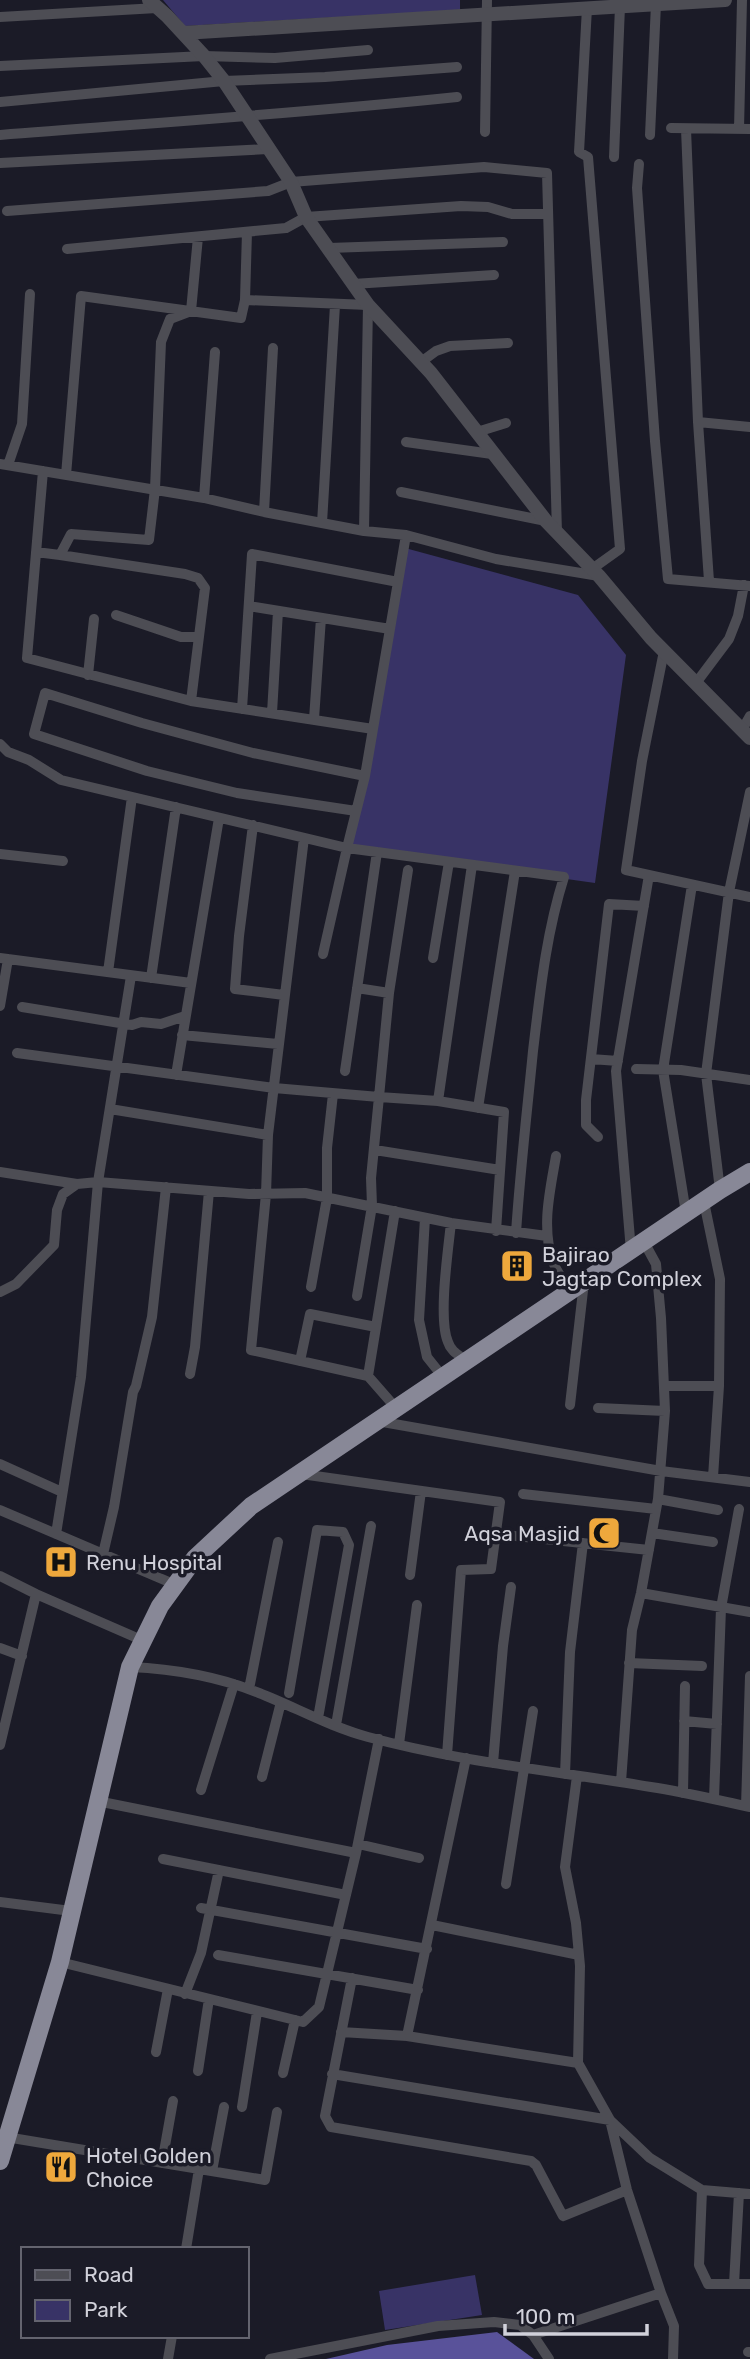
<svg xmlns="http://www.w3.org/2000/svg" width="750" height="2359" font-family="Rubik,sans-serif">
<rect width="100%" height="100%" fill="#1b1b27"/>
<!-- green -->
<path fill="#383366" d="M 163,0 L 460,0 L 460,10 L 185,26 Z
M 405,548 L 578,595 L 626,655 L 595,883 L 347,848 Z
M 475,2275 L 482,2315 L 385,2330 L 379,2291 Z"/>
<!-- water -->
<path fill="#59529a" d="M 497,2332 L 534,2359 L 326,2359 L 387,2345 Z"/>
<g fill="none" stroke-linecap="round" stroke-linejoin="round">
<!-- minor -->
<path stroke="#4d4d54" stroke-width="10" d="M 587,8 L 579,152 L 588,157 L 620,549 L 592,569
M 0,17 L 157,8
M 0,66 L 204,56 L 275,58 L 368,50
M 0,102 L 224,81 L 325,77 L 457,67
M 671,128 L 750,129
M 686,129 L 698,422 L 709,581
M 739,129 L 742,0
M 485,132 L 487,0
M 0,135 C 152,123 305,113 457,97
M 650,135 L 656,4
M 614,157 L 620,6
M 0,163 L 268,149
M 639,164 L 637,188 L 655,441 L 668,579 L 750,586
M 7,211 L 268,191 L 291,182 L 484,167 L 547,173 L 557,533
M 329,248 L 503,242
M 67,249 L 286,228 L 306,217 L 461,206 L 488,207 L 512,214 L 548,214
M 353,284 L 494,275
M 245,300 L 247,232
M 421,362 L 436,351 L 450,346 L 508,343
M 698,422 L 750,427
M 477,432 L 506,423
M 406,442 L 492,454
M 0,464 L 204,498 L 264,512 L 364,531 L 406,535 L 496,559 L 599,576
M 8,465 L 22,424 L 30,294
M 43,471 L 27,658 L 191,701 L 373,729
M 66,475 L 81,296 L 241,318 L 245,300 L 368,305 L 364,531
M 401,492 L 546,521
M 204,498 L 215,352
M 264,512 L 273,348
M 322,523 L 335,305
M 406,535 L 365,776 L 347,848 L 564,877 C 546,934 540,993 533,1051 C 527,1112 520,1172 516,1233
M 36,552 L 60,555 L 71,534 L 149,540 L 155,489 L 161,342 L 170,319 L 191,311 L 198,237
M 60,555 L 185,574 L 198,578 L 205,588 L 191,701
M 249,606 L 390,629
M 116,615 L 181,637 L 199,637
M 664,651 L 642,761 L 626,870 L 750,897
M 88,675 L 94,619
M 696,683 L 729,639 L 738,616 L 744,585
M 242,709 L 252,554 L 398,582
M 272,713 L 278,611
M 314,719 L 321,618
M 742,730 L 750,716
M 0,744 L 8,752 L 29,760 L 61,780 L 347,848 L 323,954
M 356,811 L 237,793 L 147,771 L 34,734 L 45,693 L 142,723 L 253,753 L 365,776
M 253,825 L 239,936 L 235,989 L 284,995
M 304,838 L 268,1135 L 266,1194 L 251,1350 L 368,1376 L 395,1211
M 0,854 L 63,861
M 0,958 L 191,983
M 433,958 L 449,862
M 108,972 L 132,797
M 151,978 L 176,807
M 357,988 L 389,993 L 379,1097 L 438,1101 L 504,1112 L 496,1231
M 389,993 L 408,870
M 0,1006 L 8,959
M 22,1007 L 132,1025 L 141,1022 L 161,1024 L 185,1016
M 182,1035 L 278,1044
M 17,1053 L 274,1088 L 379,1097 L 371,1178 L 372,1206 L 357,1296
M 591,1059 L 618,1061
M 636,1069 L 681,1070 L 750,1080
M 345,1071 L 377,852
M 176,1075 L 219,818
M 438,1101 L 472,865
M 478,1108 L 515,871
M 110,1109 L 268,1135
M 598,1137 L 586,1125 L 586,1100 L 609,904 L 644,906
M 375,1150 L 500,1170
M 556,1156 C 550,1191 541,1227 553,1262 C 557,1272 564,1282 570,1291
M 0,1172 L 77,1184
M 720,1190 L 706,1074 L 729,892 L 750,792
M 704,1202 L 720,1279 L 719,1386 L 713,1477
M 686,1213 L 663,1070 L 692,885
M 425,1218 L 419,1320 L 427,1357 L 443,1377
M 451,1223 C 448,1251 438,1319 448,1342 C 451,1352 459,1355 467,1361
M 631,1251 L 616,1071 L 649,875
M 311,1287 L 327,1198 L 327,1148 L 333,1094
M 0,1292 L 16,1284 L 54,1245 L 57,1210 L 63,1194 L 77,1184 L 98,1182 L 249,1194 L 305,1193 L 451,1223 L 547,1236
M 300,1361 L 310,1314 L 376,1327
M 190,1374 L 195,1347 L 209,1191
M 368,1376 L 396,1408
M 664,1386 L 719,1386
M 570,1405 L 584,1282
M 598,1408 L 665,1411
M 377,1421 L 661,1471 L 750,1482
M 0,1464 L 62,1492
M 301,1474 L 500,1502 L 491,1569 L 461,1570 L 447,1755
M 523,1494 L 656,1509
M 658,1499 L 718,1510
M 0,1510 L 176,1585
M 652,1533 L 713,1542
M 56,1534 L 81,1377 L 98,1182 L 131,976
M 496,1534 L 649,1550
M 103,1554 L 114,1507 L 133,1392 L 136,1386 L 152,1317 L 166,1187
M 410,1575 L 421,1491
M 0,1576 L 36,1594 L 144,1641
M 641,1593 L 750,1612
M 0,1648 L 22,1656
M 629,1663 L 702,1666
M 130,1667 C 175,1669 217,1676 259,1693 C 295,1707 330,1727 368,1737 C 460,1762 556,1771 651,1787 C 684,1792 717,1800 750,1807
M 249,1689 L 278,1542
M 289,1693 L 317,1530 L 343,1532 L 349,1545 L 318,1718
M 684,1721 L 717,1724
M 336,1725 L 371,1526
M 399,1744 L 417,1605
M 0,1745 L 36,1594
M 493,1763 L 503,1646 L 511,1587
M 565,1774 L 570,1652 L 583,1543
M 577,1776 L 565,1867 L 576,1923 L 580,1966 L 578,2063 L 610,2120 L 650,2158 L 702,2190 L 750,2194
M 262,1777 L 281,1702
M 621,1782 L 632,1630 L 641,1593 L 658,1499 L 665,1411 L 661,1318 L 656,1264 L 644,1242
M 201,1790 L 234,1684
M 683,1793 L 685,1686
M 714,1799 L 721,1608 L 739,1509
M 97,1801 L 356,1853
M 746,1806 L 750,1676
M 358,1844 L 419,1858
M 163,1859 L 346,1895
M 506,1884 L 533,1711
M 0,1902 L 71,1911
M 201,1908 L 427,1949
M 432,1925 L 579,1955
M 218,1955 L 418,1990
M 60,1962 L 303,2022 L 319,2007 L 356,1853 L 379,1739
M 352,1978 L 325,2116 L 331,2127 L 531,2161 L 536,2165 L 563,2216 L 627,2190
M 185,1994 L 201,1953 L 219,1870
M 341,2032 L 407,2036 L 466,1758
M 407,2036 L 578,2063
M 156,2052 L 168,1989
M 198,2071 L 209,1999
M 283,2073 L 295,2020
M 332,2074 L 610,2120 L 627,2190 L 661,2293
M 242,2107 L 257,2012
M 6,2137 L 265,2180 L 277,2112
M 162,2163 L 173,2101
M 212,2171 L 224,2107
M 702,2190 L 699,2265 L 708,2284 L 750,2284
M 186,2249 L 199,2169
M 734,2284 L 739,2193
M 533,2335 L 661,2293 L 674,2326 L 673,2359
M 748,2352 L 750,2352
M 168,2359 L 172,2336
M 270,2359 L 438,2326 L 494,2322 L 520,2325 L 533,2335 L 549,2359"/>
<!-- tertiary -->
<path stroke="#4d4d54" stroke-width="14" d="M 149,0 L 167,16 L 204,56 L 224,81 L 291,182 L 306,217 L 368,305 L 431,373 L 546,521 L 599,576 L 651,638 L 750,738
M 183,33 L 725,0"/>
<!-- trunk -->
<path stroke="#888897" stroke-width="18" d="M 0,2161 L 60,1962 L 130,1667 L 160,1606 L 195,1558 L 251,1506 L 720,1190 L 750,1172"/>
</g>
<!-- icons -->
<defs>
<symbol id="building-square" viewBox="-11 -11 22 22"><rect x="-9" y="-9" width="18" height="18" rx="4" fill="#eea83c" stroke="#1b1b27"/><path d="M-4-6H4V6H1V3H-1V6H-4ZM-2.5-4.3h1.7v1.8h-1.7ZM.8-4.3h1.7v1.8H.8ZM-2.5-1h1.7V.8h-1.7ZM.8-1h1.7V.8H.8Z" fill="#111"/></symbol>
<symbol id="mosque-square" viewBox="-11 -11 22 22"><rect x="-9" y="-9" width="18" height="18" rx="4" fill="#eea83c" stroke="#1b1b27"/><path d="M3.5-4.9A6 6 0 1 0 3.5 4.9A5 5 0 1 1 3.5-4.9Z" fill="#111"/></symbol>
<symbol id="hospital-square" viewBox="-11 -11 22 22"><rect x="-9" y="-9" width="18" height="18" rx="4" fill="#eea83c" stroke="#1b1b27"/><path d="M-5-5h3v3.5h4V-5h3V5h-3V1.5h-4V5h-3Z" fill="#111"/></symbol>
<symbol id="restaurant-square" viewBox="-11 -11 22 22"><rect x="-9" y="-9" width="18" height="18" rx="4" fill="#eea83c" stroke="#1b1b27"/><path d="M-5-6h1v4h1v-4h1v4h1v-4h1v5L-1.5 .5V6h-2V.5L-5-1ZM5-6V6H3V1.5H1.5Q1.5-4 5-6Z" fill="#111"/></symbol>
</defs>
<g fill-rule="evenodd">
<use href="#building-square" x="498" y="1247" width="38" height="38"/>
<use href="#mosque-square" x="585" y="1514" width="38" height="38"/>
<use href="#hospital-square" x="42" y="1543" width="38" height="38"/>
<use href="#restaurant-square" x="42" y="2148" width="38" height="38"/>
</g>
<g text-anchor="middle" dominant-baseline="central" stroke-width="7" stroke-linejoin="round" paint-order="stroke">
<!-- poi labels -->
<g font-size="21" fill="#d1d1da" stroke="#1b1b27" text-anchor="start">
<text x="542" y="1254">Bajirao<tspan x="542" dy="24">Jagtap Complex</tspan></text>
<text x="580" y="1533" text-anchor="end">Aqsa Masjid</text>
<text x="86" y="1562">Renu Hospital</text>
<text x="86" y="2155">Hotel Golden<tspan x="86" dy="24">Choice</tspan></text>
</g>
</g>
<!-- legend -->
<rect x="21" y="2247" width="228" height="91" fill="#1b1b27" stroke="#64646f" stroke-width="2"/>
<rect x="35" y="2270" width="35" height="10" fill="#4d4d54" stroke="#64646f" stroke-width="2"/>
<text x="84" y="2282" font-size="21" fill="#d1d1da">Road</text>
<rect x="35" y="2300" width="35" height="21" fill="#383366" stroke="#64646f" stroke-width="2"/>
<text x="84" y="2317" font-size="21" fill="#d1d1da">Park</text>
<!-- scale -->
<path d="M505 2324v10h142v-10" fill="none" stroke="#d1d1da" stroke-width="3.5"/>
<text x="516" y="2324" font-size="21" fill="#d1d1da" stroke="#1b1b27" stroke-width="5" paint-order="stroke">100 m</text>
</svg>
